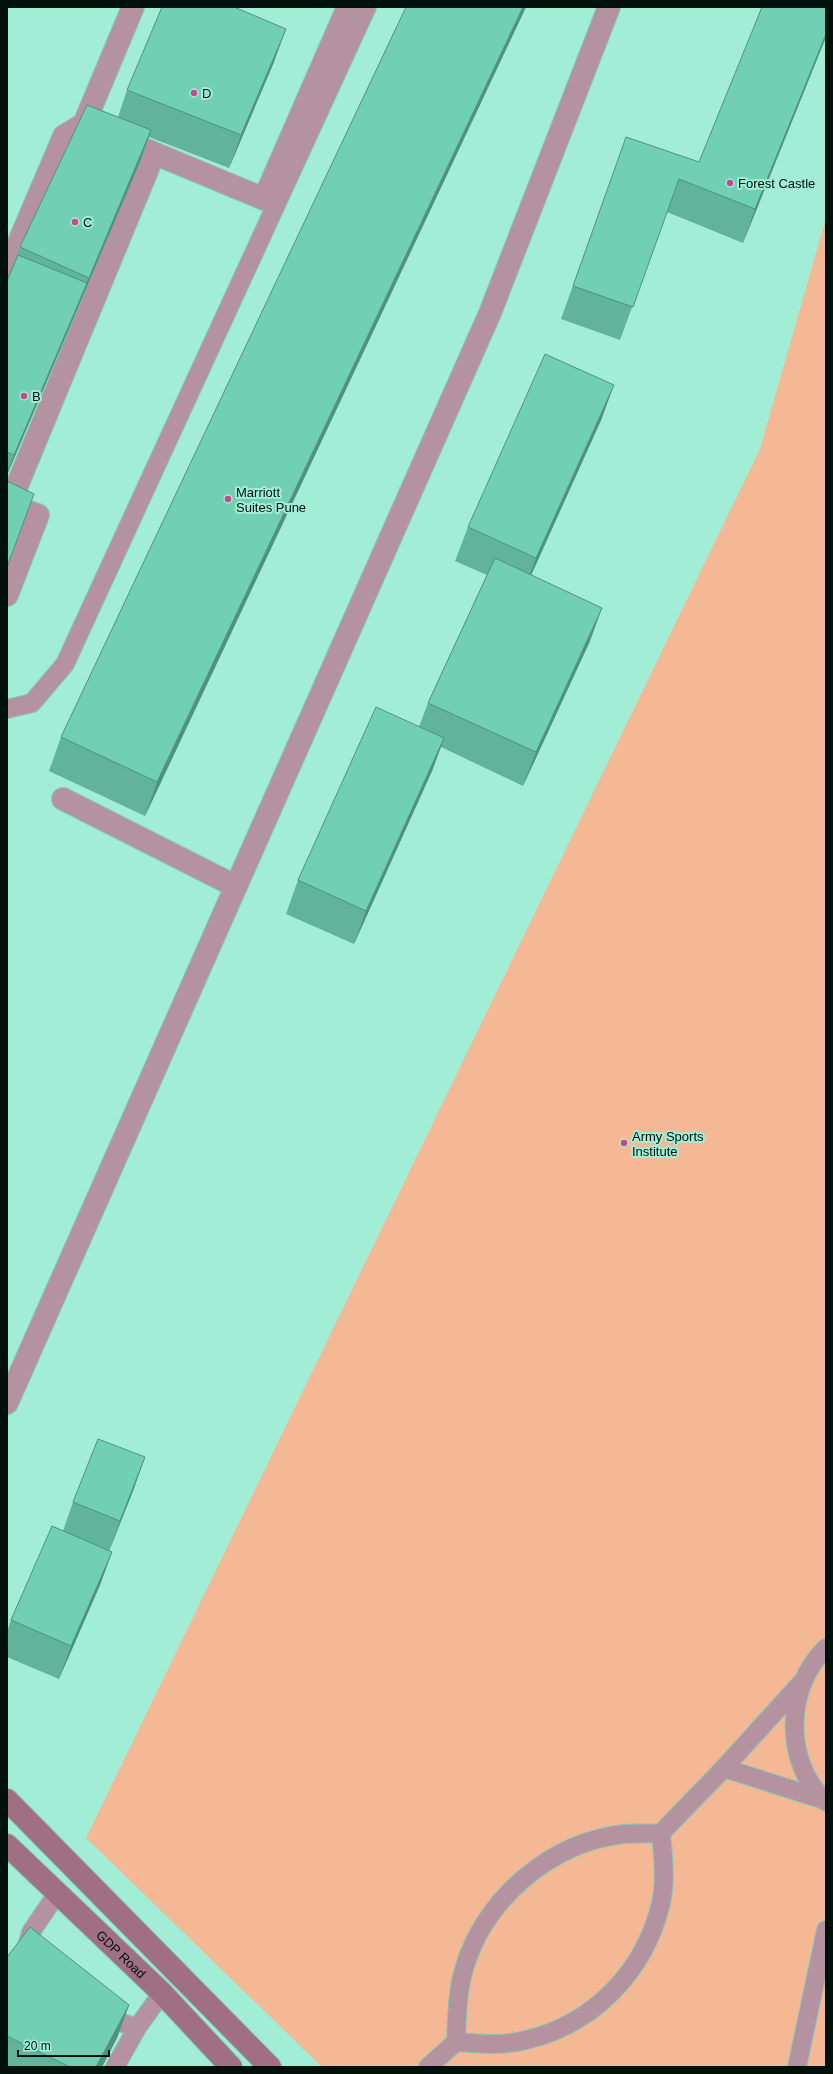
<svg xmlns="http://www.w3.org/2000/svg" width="833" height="2074" font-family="Helvetica,sans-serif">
<rect width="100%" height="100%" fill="#a2edd5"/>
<!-- green -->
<path fill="#f4b894" d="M 826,218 L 826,2067 L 322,2067 L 86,1838 L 760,449 Z"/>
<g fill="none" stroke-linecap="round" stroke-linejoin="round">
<defs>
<path id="service" d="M 7,709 L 32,703 L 65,664 L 367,7
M 826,1648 C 785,1687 783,1762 826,1802
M 724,1768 L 824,1800
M 31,1952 L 28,1942 L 31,1932 L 58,1892
M 102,2009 L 120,2022 L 137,2028 L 162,1993
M 456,2042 C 457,2017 457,1993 464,1969 C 484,1899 551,1842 624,1834 C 636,1833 649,1834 661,1833 L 724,1768 L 801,1683
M 115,2067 L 137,2028
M 428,2067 L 456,2042 C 480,2044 503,2046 526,2040 C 594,2024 645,1971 661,1903 C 666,1880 663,1856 661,1833
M 797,2067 L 826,1930"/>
<path id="minor" d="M 133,7 L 84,124 L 264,199 L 348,7
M 7,270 L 64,136 L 84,124
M 7,504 L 38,515 L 7,595
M 9,505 L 154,154
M 63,799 L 235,886
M 7,1403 L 490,313 L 609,7"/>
<g id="secondary">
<path d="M 7,1800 L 270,2067"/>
<path id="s1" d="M 7,1845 L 162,1993 L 231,2067"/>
</g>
</defs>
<!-- service casing -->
<use href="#service" stroke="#88cab5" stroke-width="20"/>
<!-- minor casing -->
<use href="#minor" stroke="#88cab5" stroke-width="24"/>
<!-- secondary casing -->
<use href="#secondary" stroke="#88cab5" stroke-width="24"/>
<!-- service -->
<use href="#service" stroke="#b592a0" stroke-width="18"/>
<!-- minor -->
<use href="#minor" stroke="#b592a0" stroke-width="22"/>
<!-- secondary -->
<use href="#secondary" stroke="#a06f84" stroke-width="22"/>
</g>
<!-- wall -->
<path fill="#61b39b" d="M 526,7 L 145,816 L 49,771 L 61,737 Z
M 826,37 L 743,243 L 667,212 L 620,340 L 561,319 L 614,171 L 699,162 Z
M 274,62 L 229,168 L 149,137 L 139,164 L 7,475 L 7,281 L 20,247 L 118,117 L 127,90 Z
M 602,418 L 531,575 L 590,641 L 523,786 L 441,747 L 432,771 L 354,944 L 286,914 L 298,880 L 419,727 L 428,703 L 487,575 L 455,561 L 468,527 Z
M 145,1457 L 133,1491 L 109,1551 L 112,1552 L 100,1585 L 59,1679 L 7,1657 L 7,1632 L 11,1620 L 63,1531 L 73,1502 Z
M 7,1957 L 129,2005 L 117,2038 L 102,2067 L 7,2067 Z"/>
<!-- shaded-wall -->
<path fill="#4f927e" d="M 523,7 L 526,7 L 145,816 L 157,782 Z
M 286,29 L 274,62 L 229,168 L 241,135 Z
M 826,34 L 826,37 L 743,243 L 755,209 Z
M 151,130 L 139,164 L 7,475 L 7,473 L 14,455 Z
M 614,385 L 602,418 L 524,591 L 536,558 Z
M 602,608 L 590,641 L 523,786 L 536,752 Z
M 444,738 L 432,771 L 354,944 L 366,911 Z
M 145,1457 L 133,1491 L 108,1554 L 120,1521 Z
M 112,1552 L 100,1585 L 59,1679 L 71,1646 Z
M 129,2005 L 117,2038 L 102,2067 L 96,2067 Z"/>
<!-- building -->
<path fill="#71d0b4" stroke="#4f927e" d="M 162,7 L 234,7 L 286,29 L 241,135 L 127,90 Z
M 406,7 L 523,7 L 157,782 L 61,737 Z
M 762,7 L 826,7 L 826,34 L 755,209 L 679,179 L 633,307 L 573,286 L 626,137 L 699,162 Z
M 87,105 L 151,130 L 89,278 L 20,247 Z
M 18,255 L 87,283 L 14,455 L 7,452 L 7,281 Z
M 545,354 L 614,385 L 536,558 L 468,527 Z
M 7,481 L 34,494 L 7,567 Z
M 495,558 L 602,608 L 536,752 L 428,703 Z
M 376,707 L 444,738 L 366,911 L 298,880 Z
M 98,1439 L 145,1457 L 120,1521 L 73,1502 Z
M 52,1526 L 112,1552 L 71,1646 L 11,1620 Z
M 30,1927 L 129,2005 L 96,2067 L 70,2067 L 7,2036 L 7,1957 Z"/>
<!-- markers -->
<g fill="#cb478a" stroke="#a2edd5" stroke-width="1.5">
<circle cx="194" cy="93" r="4"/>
<circle cx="730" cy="183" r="4"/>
<circle cx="75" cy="222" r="4"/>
<circle cx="24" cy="396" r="4"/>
<circle cx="228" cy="499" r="4"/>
<circle cx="624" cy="1143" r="4"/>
</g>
<g text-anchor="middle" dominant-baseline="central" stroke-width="4" stroke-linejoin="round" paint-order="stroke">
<!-- poi labels -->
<g font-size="13" fill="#00110b" stroke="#a2edd5" text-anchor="start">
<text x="202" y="93">D</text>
<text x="738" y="183">Forest Castle</text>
<text x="83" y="222">C</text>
<text x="32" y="396">B</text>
<text x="236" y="492">Marriott<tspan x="236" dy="15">Suites Pune</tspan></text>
<text x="632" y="1136">Army Sports<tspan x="632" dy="15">Institute</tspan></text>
</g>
<!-- street labels -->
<g font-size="13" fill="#00110b" stroke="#a2edd5">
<text stroke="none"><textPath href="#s1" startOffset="158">GDP Road</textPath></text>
</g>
</g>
<!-- border -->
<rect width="833" height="2074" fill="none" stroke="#00110b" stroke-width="16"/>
<!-- scale -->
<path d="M18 2050v6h91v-6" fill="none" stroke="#00110b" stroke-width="2"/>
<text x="24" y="2050" font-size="12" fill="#00110b" stroke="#a2edd5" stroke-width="3" paint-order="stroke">20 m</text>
</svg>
